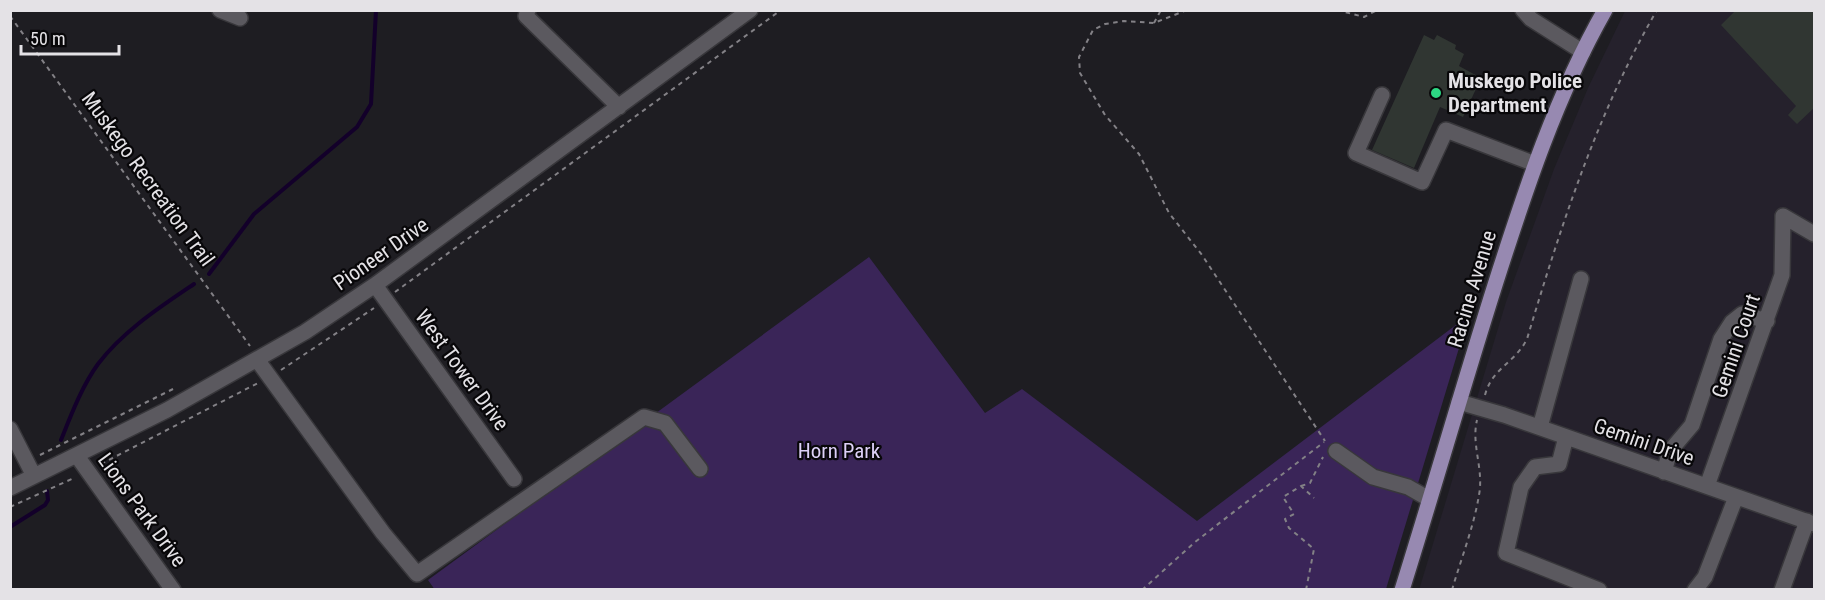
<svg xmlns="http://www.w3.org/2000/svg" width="1825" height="600" font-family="'Roboto Condensed',sans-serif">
<rect width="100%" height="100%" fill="#1e1d22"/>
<!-- built -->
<path fill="#25212c" d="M 1625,11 L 1814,11 L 1814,589 L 1419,590 L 1506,302 L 1554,169 L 1588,88 Z"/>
<!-- green -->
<path fill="#3a2558" d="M 869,257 L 985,413 L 1022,389 L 1197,521 L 1469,315 L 1386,589 L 435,590 L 428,580 Z"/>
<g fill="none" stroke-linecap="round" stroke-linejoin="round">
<!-- stream -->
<path stroke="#13002a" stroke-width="4" d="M 209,274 L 254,214 L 357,127 L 371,104 L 376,10
M 61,440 C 71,415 82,386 98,364 C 123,331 160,307 194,284
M 10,527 L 45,505 L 48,500 L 47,491"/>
</g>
<!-- building -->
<path fill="#303632" d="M 1736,10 L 1815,10 L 1815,107 L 1797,124 L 1788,115 L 1796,106 L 1721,25 Z
M 1424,35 L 1434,40 L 1437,35 L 1456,45 L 1455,49 L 1464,54 L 1459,66 L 1481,78 L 1463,117 L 1440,107 L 1414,168 L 1372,150 Z"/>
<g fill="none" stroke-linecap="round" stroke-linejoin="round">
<defs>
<path id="minor" d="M 220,10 L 240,18
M 528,10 L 526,16 L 619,107
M 1523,10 L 1531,19 L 1583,52
M 1382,95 L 1356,153 L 1422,182 L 1446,130 L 1535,164
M 1783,216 L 1814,234
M 375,285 L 514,479
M 258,361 L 383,533 L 417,574 L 644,417 L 665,423 L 700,469
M 1459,402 L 1504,415 L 1814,524
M 1540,427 L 1581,279
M 10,429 L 34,476
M 1566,437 L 1559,464 L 1535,467 L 1521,487 L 1506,553 L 1599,590
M 1336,451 L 1373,477 L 1408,487 L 1429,499
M 77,456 L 173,590
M 1664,472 L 1670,451 L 1692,425 L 1721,339 L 1732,322 L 1742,314 L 1767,321
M 1707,486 L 1782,275 L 1783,216
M 10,488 L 167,410 L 305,332 L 375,285 L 750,10
M 1695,590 L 1705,577 L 1736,497
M 1782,590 L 1807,521"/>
<path id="major" d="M 1402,590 C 1434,488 1463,386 1495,285 C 1525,191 1556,96 1605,10"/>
</defs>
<!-- minor casing -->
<use href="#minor" stroke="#38373b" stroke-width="18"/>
<!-- major casing -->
<use href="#major" stroke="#38373b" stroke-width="18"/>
<!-- path -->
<path stroke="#838186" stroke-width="2" stroke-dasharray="4.5 4.5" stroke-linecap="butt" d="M 1187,10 L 1154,23 L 1124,21 L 1105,24 L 1093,30 L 1079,57 L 1080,73 L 1105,115 L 1139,154 L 1169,213 L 1202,255 L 1325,441
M 1337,10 L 1364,17 L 1377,10
M 10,16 L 250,346
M 1154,23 L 1161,10
M 395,292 L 781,10
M 281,370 L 374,308
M 1485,395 C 1492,368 1515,363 1527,339 C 1561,226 1597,113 1657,10
M 40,455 L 175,388
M 101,464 L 258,383
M 1301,486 L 1310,483 L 1323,457
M 10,507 L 74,478
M 1142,590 L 1195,542 L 1324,442
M 1306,590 L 1314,549 L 1289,528 L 1285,519 L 1294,514 L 1283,497 L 1301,486 L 1314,498
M 1452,590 C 1461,559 1474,526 1479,495 C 1484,469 1471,445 1477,420"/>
<!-- minor -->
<use href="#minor" stroke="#5b595f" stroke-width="15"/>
<!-- major -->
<use href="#major" stroke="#9789b1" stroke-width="15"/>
</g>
<!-- markers -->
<circle fill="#2dd883" stroke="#080709" stroke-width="2" cx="1436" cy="93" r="6"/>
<g text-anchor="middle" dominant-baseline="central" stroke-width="4.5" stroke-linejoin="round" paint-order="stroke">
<!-- poi labels -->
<g font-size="21" font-weight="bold" fill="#e4e2e6" stroke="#080709" text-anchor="start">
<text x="1448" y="81">Muskego Police<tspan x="1448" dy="24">Department</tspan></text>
</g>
<!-- street labels -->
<g font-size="21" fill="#e4e2e6" stroke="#080709">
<text transform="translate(148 179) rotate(54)">Muskego Recreation Trail</text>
<text transform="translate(381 254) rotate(-35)">Pioneer Drive</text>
<text transform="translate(1472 289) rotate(-73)">Racine Avenue</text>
<text transform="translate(1736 346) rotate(-71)">Gemini Court</text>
<text transform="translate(462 370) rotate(54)">West Tower Drive</text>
<text transform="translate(1644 442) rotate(19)">Gemini Drive</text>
<text transform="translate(142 510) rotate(54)">Lions Park Drive</text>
</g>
<!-- park labels -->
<g font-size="21" fill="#ddd0f7" stroke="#080709">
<text x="839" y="451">Horn Park</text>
</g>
</g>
<!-- border -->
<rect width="1825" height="600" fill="none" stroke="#e4e2e6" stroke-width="24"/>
<!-- scale -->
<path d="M21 45v9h98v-9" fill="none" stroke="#e4e2e6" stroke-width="3"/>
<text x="30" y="45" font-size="18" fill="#e4e2e6" stroke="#080709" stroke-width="4.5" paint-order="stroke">50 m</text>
</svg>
